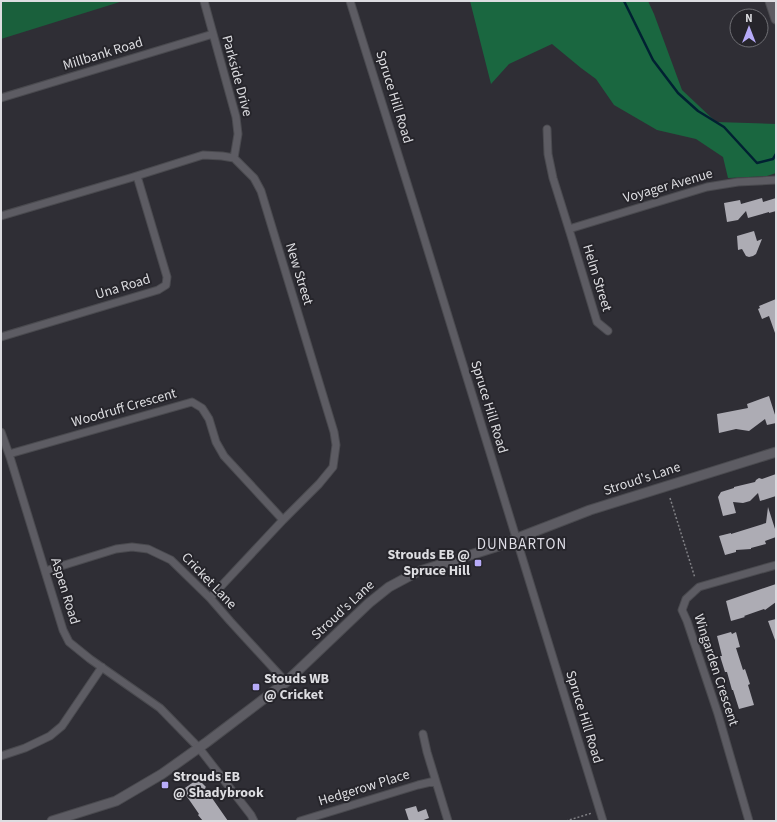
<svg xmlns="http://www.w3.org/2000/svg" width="777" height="822" font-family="'Source Sans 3',sans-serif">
<rect width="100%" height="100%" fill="#2f2e35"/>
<!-- green -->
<path fill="#1a603c" d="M 1,1 L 123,1 L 1,39 Z"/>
<!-- forest -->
<path fill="#1a6740" d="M 470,1 L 648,1 L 654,14 L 682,90 L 716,122 L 776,124 L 776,173 L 767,176 L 728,178 L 723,157 L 696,139 L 657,130 L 614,105 L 596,79 L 581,68 L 552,44 L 509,64 L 491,84 Z"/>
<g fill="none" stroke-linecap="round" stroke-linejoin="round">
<!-- stream -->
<path stroke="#012132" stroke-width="2.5" d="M 624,1 L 653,60 L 678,93 L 698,111 L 724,127 L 757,163 L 773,159 L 776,154"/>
</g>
<!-- building -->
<path fill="#adacb4" d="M 762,198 L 763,202 L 776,198 L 776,211 L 769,213 L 769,212 L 748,218 L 746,211 L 738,220 L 727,222 L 724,203 L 740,200 L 741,204 Z
M 754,231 L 757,241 L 762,239 L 756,254 L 753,256 L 749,257 L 746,256 L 742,249 L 738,250 L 737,236 Z
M 776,299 L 776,332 L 775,333 L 769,316 L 762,319 L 758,309 L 760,308 L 759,306 Z
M 769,396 L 776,418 L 776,423 L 767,425 L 765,419 L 749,431 L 736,429 L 719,433 L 717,414 L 748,408 L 747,404 Z
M 776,474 L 776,496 L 760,501 L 758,493 L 750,501 L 743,503 L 733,502 L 736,513 L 723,516 L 718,497 L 721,492 L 734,488 L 734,487 L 755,482 L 756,480 L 759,478 L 762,479 Z
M 768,507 L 776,532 L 776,537 L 765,541 L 766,544 L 751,548 L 751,549 L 736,550 L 736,552 L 725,555 L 719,536 L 731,533 L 731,534 L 766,523 Z
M 776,584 L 776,602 L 765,610 L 764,609 L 744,616 L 745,617 L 731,621 L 726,601 Z
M 776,619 L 776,640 L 775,640 L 768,621 Z
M 731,632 L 732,634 L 736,632 L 740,647 L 736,648 L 743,670 L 745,669 L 750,684 L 748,685 L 754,705 L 739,709 L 733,690 L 732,690 L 727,672 L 725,672 L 720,656 L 722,656 L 717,636 Z
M 198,779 L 206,787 L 205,788 L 228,821 L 203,821 L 198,815 L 199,814 L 190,801 L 182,790 Z
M 416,806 L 418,812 L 426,809 L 429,818 L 421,821 L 409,821 L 405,809 Z"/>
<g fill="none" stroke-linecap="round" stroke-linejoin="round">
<defs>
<path id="minor" d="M 204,1 L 236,117 L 238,134 L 234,158
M 350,1 L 418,218 L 603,821
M 1,98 L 213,34
M 547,129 L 548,154 L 553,178 L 572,239 L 597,322 L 608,331
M 1,216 L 130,178 L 203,155 L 222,156 L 234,158 L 254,178 L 261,191 L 334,432 L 336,445 L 333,467 L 319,484 L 283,520 L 210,598
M 569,229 L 707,187 L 738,182 L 776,180
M 1,337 L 158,290 L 166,285 L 167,277 L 137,176
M 1,432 L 10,457 L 63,630 L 69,642 L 90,659 L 160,708 L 199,748 L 251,815 L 254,821
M 9,454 L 192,402 L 202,408 L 209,419 L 216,442 L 224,456 L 283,520
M 45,571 L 116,549 L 132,547 L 148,549 L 171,560 L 210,598 L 230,621 L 286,682
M 423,734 L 427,752 L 448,821
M 1,756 L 25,748 L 50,736 L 62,726 L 102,667
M 300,821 L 418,785 L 435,781
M 749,821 L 718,714 L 687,621 L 682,610 L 686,599 L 699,587 L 776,565"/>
<path id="tertiary" d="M 770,1 L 776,19
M 52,821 L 116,801 L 162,774 L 207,742 L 286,682 L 369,603 L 389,587 L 417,572 L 508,543 L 515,539 L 590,510 L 776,452"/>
</defs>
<!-- minor casing -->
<use href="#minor" stroke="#4a4a4f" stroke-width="9"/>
<!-- tertiary casing -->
<use href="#tertiary" stroke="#4a4a4f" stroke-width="11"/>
<!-- path -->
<path stroke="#808085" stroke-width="1.5" stroke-dasharray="2 2" stroke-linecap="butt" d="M 670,498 L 695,578
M 566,821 L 592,813"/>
<!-- minor -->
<use href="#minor" stroke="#5d5c63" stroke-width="7"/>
<!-- tertiary -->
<use href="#tertiary" stroke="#5d5c63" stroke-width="9"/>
</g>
<!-- markers -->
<g fill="#b7abf8" stroke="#26252b" stroke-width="1.5">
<rect x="474" y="559" width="8" height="8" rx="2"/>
<rect x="252" y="683" width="8" height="8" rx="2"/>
<rect x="161" y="781" width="8" height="8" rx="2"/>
</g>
<g text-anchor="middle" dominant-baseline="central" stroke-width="4" stroke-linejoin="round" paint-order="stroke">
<!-- street labels -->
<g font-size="14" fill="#dddde1" stroke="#26252b">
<text transform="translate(103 54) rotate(-17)">Millbank Road</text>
<text transform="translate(237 76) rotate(75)">Parkside Drive</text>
<text transform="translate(394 97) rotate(73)">Spruce Hill Road</text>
<text transform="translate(668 186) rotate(-16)">Voyager Avenue</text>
<text transform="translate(299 274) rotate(73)">New Street</text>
<text transform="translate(597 278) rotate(73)">Helm Street</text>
<text transform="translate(123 287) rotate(-17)">Una Road</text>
<text transform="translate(489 407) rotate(73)">Spruce Hill Road</text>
<text transform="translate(124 408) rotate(-16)">Woodruff Crescent</text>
<text transform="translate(642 479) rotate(-18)">Stroud's Lane</text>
<text transform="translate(209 581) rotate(46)">Cricket Lane</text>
<text transform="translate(65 591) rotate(73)">Aspen Road</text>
<text transform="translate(343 610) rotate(-43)">Stroud's Lane</text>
<text transform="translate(716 670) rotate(72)">Wingarden Crescent</text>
<text transform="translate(584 717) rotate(73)">Spruce Hill Road</text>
<text transform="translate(364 788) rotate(-17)">Hedgerow Place</text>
</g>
<!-- poi labels -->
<g font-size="14" font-weight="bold" fill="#dddde1" stroke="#26252b" text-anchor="start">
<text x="470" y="555" text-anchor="end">Strouds EB @<tspan x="470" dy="16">Spruce Hill</tspan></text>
<text x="264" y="679">Stouds WB<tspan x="264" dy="16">@ Cricket</tspan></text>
<text x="173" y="777">Strouds EB<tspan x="173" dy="16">@ Shadybrook</tspan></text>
</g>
<!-- neighbourhood labels -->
<g font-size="15" letter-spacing="1" fill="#dfdee7" stroke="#26252b">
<text x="522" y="544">DUNBARTON</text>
</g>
</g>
<!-- border -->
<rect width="777" height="822" fill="none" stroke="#dddde1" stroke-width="4"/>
<!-- north arrow -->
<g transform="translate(749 28)"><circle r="19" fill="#26252b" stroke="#6f6f74"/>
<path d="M0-3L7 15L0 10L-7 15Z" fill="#b7abf8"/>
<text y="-6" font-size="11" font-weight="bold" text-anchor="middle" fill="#dddde1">N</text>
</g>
</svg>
